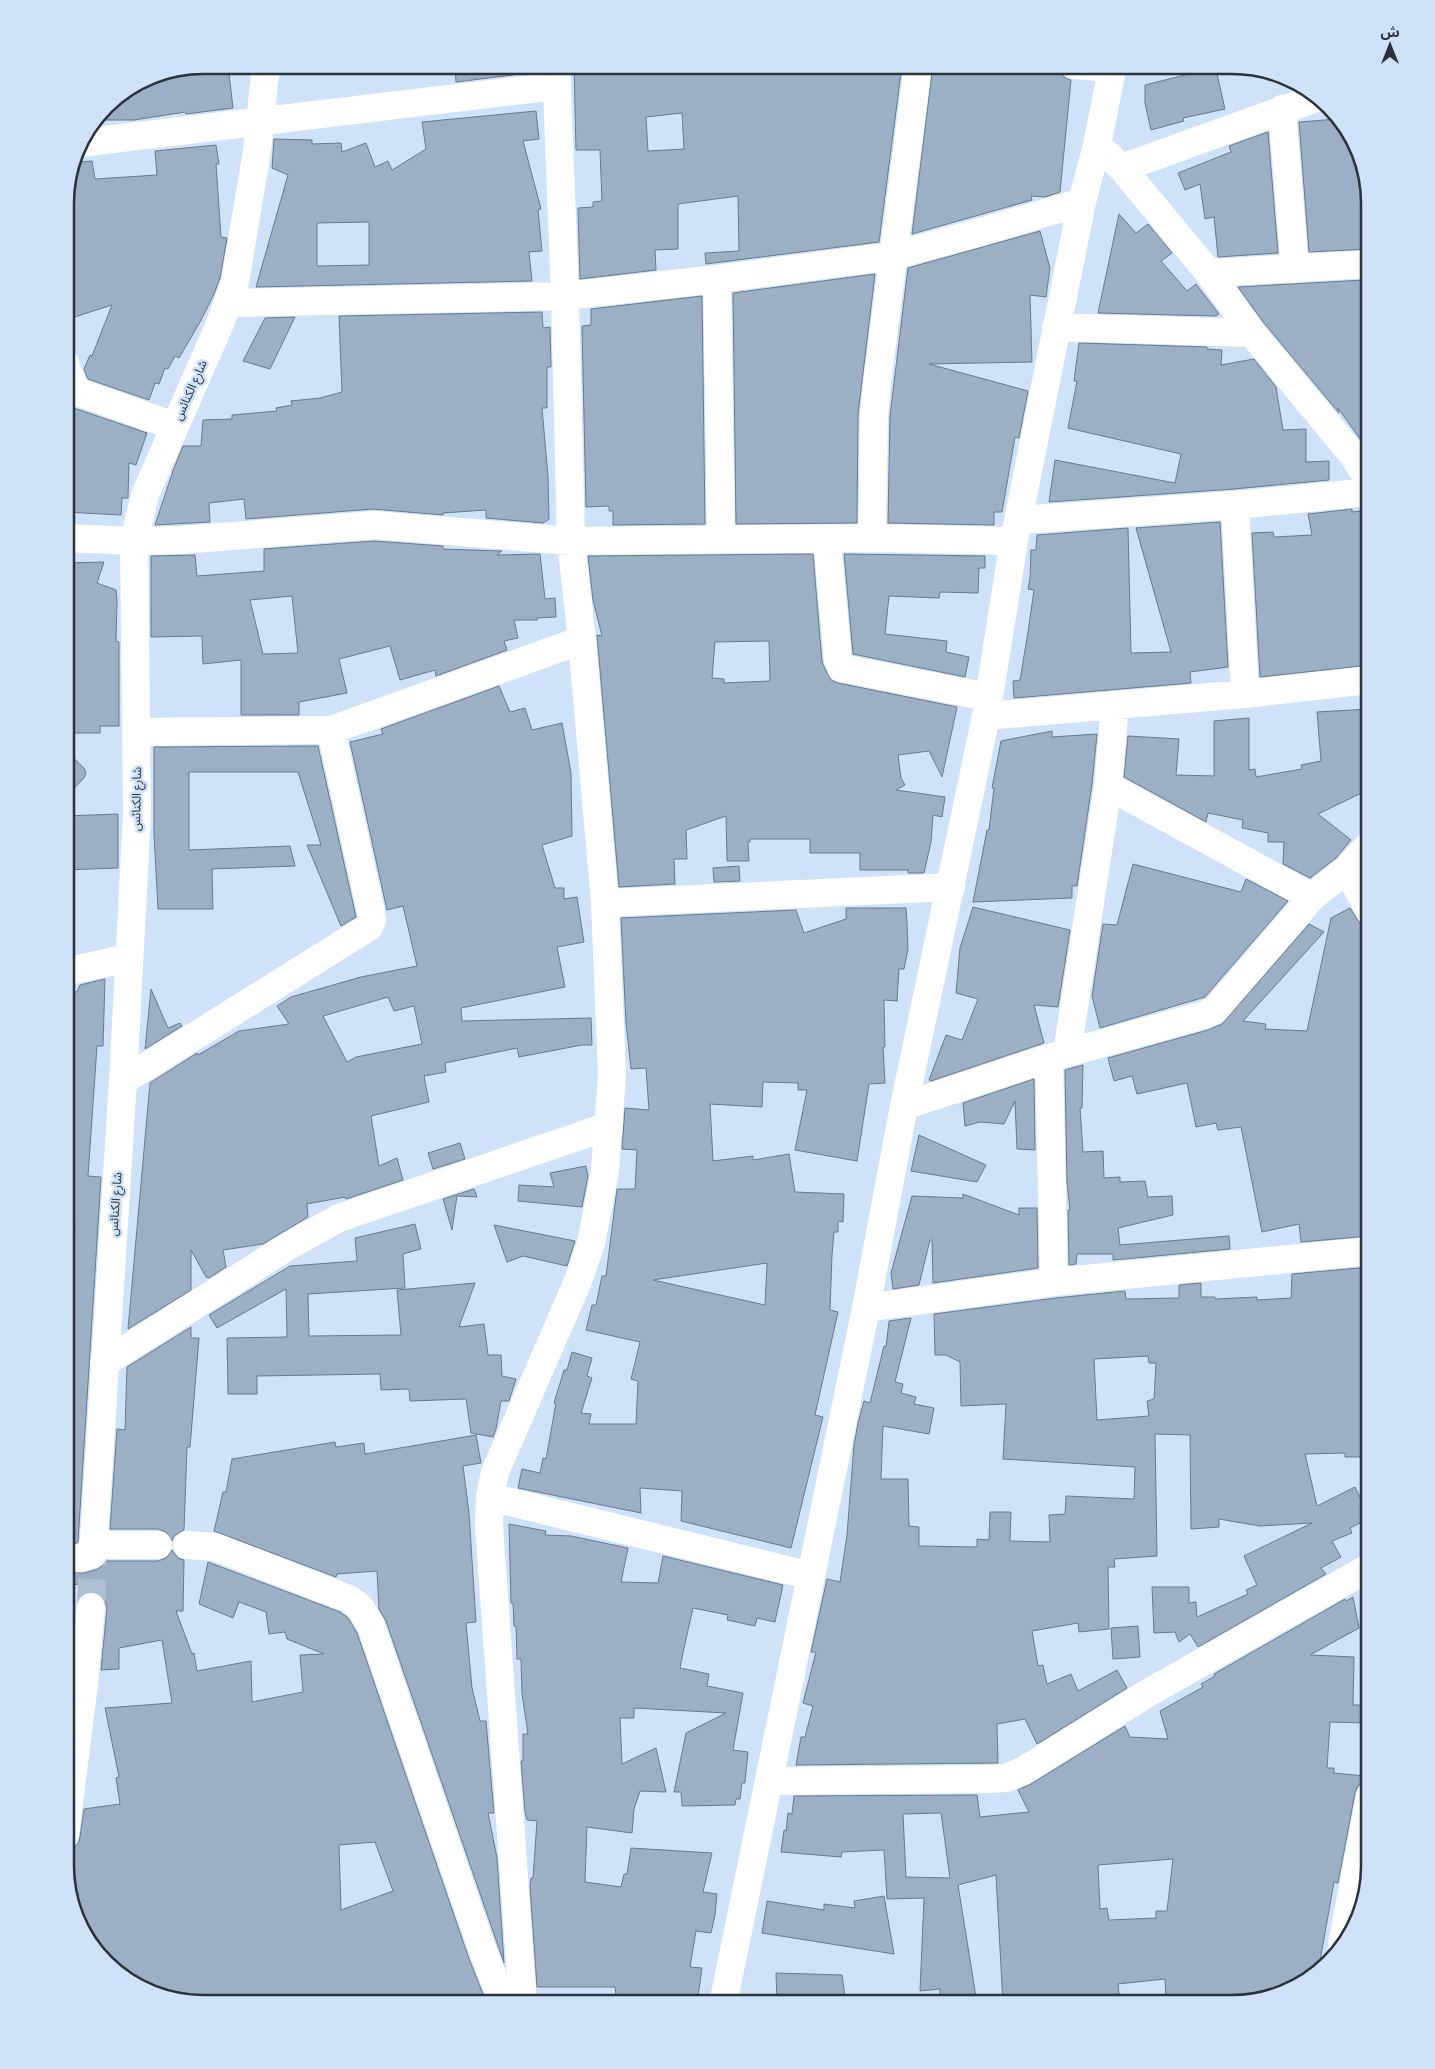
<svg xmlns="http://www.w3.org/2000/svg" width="1435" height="2069" font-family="'IBM Plex Serif','Noto Sans Arabic',serif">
<rect width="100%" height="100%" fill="#cee3f9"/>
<!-- building -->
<path fill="#9bb0c5" stroke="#677a8e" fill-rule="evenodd" d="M 202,65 L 228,65 L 233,108 L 186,114 L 185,112 L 134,120 L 95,120 L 105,105 L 150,75 Z
M 455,65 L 512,65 L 513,75 L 456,82 Z
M 606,65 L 902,65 L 879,242 L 706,264 L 705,253 L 739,251 L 738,196 L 678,204 L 678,249 L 655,250 L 656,270 L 580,279 L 578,208 L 593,207 L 593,202 L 602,201 L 600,150 L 576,150 L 574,66 ZM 682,113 L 684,149 L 648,151 L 646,117 Z
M 933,65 L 956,65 L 956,68 L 1023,69 L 1023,71 L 1061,73 L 1065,78 L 1071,80 L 1060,192 L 1045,197 L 1031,196 L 1032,200 L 912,234 Z
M 1193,65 L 1215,65 L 1225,109 L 1183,118 L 1184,121 L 1151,130 L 1145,103 L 1145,85 L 1193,73 Z
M 536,111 L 539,139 L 523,141 L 541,209 L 538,210 L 542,251 L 529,252 L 532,281 L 256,287 L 288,175 L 272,168 L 274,139 L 312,140 L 312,144 L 341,143 L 342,152 L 366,143 L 375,167 L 388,161 L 392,170 L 426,149 L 422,122 ZM 369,222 L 369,265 L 317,266 L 317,223 Z
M 1337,119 L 1351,133 L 1359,168 L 1361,168 L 1370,202 L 1370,249 L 1309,252 L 1299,122 Z
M 1268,132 L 1278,253 L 1218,257 L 1214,217 L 1205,219 L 1200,184 L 1185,190 L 1178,173 L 1231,152 L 1229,146 Z
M 216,145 L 219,164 L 216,164 L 221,237 L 227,238 L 220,278 L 214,294 L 200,322 L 179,358 L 175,356 L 168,369 L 165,368 L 159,384 L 155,383 L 149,400 L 88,379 L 84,369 L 90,355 L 92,356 L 112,305 L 65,320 L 65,194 L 72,163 L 92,161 L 95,179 L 157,175 L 155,151 Z
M 1119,214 L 1136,233 L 1148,224 L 1172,253 L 1161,261 L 1187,291 L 1196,284 L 1219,314 L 1216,316 L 1098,313 Z
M 1040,231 L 1050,268 L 1046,297 L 1030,295 L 1032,362 L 929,364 L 1028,391 L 1019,438 L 1015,437 L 1002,512 L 994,512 L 994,525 L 888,523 L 890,416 L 908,268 Z
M 875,274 L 858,414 L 857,523 L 736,524 L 733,293 Z
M 1364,280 L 1370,289 L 1370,453 L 1338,408 L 1339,413 L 1264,323 L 1238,287 Z
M 702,296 L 705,524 L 613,525 L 613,511 L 609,511 L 609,506 L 586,507 L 582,326 L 591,325 L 591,309 Z
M 542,312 L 543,328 L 550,327 L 551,367 L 547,367 L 547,408 L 542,408 L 548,476 L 549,519 L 543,523 L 486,518 L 486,510 L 443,513 L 443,515 L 373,509 L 246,519 L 244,499 L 209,503 L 210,522 L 155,525 L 174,468 L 183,446 L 201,446 L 203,420 L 232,419 L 232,415 L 277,411 L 276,408 L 292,405 L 291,401 L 320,398 L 342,392 L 339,316 Z
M 295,317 L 270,369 L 243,361 L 265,318 Z
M 1079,343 L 1207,347 L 1207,349 L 1222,350 L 1221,365 L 1254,359 L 1276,387 L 1283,430 L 1306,429 L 1306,462 L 1329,461 L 1329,480 L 1234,489 L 1049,502 L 1055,460 L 1175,483 L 1181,454 L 1068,428 L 1077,381 L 1074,381 Z
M 65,405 L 147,433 L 136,465 L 129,463 L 128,498 L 122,498 L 121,515 L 65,512 Z
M 1352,509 L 1352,512 L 1370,510 L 1370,665 L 1260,677 L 1252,533 L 1273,532 L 1274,537 L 1312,535 L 1308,514 Z
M 1220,522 L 1228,667 L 1190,672 L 1191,683 L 1014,698 L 1013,681 L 1020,680 L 1028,632 L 1034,590 L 1028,589 L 1030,578 L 1031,550 L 1036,550 L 1037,535 L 1128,528 L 1131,653 L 1171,652 L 1136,528 Z
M 374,541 L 443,546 L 443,549 L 502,551 L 497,555 L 540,554 L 545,599 L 555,598 L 556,617 L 537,618 L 537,620 L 514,620 L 518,638 L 504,641 L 507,650 L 436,676 L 435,670 L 400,680 L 390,646 L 339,659 L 347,693 L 299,702 L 299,715 L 241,715 L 241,660 L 203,664 L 202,636 L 151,637 L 151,556 L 195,555 L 197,576 L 264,571 L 264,549 ZM 292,596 L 298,653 L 263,654 L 250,600 Z
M 813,554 L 822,662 L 831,680 L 838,683 L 957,707 L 942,777 L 929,751 L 898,755 L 901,778 L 905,785 L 896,790 L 945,797 L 942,817 L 933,815 L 931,842 L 924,873 L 908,873 L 908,870 L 860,870 L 860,853 L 810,853 L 810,839 L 750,839 L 750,842 L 748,842 L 749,861 L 727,861 L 726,816 L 686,830 L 687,859 L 674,859 L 675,884 L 619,887 L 597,635 L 602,636 L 593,600 L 588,556 ZM 769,641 L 770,681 L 724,683 L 724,679 L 712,678 L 715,642 Z
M 844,554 L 985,556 L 985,568 L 979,568 L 978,593 L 940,592 L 939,598 L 889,596 L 885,634 L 947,641 L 946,652 L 969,657 L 965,677 L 853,654 Z
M 104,562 L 97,583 L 116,590 L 117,601 L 116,641 L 119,642 L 119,726 L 100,726 L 100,733 L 65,733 L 65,658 L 70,658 L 68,610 L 65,610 L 65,563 Z
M 499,686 L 510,712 L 525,708 L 532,730 L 562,723 L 571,773 L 572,836 L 542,845 L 555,888 L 564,888 L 564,899 L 577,897 L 584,942 L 557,947 L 565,987 L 461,1008 L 462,1021 L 591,1018 L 592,1045 L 582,1045 L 519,1057 L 517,1048 L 445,1063 L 446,1072 L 424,1076 L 429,1102 L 371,1116 L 379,1166 L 397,1158 L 403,1180 L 346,1199 L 345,1197 L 307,1204 L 308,1217 L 263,1244 L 223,1250 L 226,1267 L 209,1278 L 206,1277 L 191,1250 L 191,1290 L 128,1329 L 150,1083 L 197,1053 L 198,1055 L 239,1031 L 289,1024 L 277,1006 L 291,997 L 361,977 L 417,966 L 403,906 L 387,910 L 350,742 L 383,734 L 381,729 ZM 388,997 L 394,1011 L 414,1006 L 422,1044 L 356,1057 L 347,1062 L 323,1016 Z
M 1370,709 L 1370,789 L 1318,814 L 1351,840 L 1336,858 L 1310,878 L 1283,864 L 1284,842 L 1268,842 L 1268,833 L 1242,828 L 1243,820 L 1208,813 L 1206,822 L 1124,777 L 1128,736 L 1179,739 L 1176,775 L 1214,776 L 1214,721 L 1249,718 L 1249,770 L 1255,769 L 1256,777 L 1302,769 L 1301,765 L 1321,761 L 1317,712 Z
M 1052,731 L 1052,737 L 1097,734 L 1092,784 L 1077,886 L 1072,886 L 1072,898 L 973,902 L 987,830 L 989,830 L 994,788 L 992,788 L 1001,741 Z
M 318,746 L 356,917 L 341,926 L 307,845 L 321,845 L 298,772 L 189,772 L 189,850 L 290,846 L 295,866 L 212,869 L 213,909 L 158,909 L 154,834 L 154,747 Z
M 65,750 L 84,768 L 86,773 L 84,778 L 65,798 Z
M 118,814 L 118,868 L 65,870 L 65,816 Z
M 1133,864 L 1241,892 L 1246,879 L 1288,901 L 1205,997 L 1100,1028 L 1092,996 L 1103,924 L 1117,925 Z
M 739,866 L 740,881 L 714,882 L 713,868 Z
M 973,907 L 1070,930 L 1058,1007 L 1034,1005 L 1044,1043 L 931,1081 L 929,1080 L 946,1035 L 962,1040 L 978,999 L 956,993 L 960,948 Z
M 846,908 L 906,908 L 907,922 L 908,949 L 904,969 L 899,969 L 897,1001 L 884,1000 L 885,1047 L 883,1047 L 885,1083 L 869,1084 L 857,1161 L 795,1150 L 807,1090 L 798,1090 L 798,1083 L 763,1082 L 762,1107 L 710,1104 L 713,1161 L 753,1156 L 753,1160 L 789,1154 L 795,1192 L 844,1194 L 843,1222 L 838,1221 L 838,1232 L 834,1232 L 832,1255 L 830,1310 L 838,1312 L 815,1415 L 823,1417 L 791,1548 L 681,1521 L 682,1491 L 640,1488 L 641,1513 L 518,1488 L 522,1469 L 540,1473 L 543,1458 L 546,1459 L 556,1403 L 554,1403 L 564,1370 L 567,1370 L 572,1352 L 592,1358 L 587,1376 L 592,1378 L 581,1413 L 591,1414 L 589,1424 L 636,1424 L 638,1381 L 631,1379 L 640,1342 L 586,1330 L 592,1305 L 596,1305 L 602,1276 L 606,1276 L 617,1189 L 635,1189 L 637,1150 L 622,1149 L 625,1108 L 649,1110 L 646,1068 L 631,1069 L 626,1023 L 621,918 L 796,910 L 804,933 L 846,919 ZM 767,1263 L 765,1305 L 653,1280 Z
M 1350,908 L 1361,925 L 1370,929 L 1370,1024 L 1362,1024 L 1365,1076 L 1367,1076 L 1367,1084 L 1370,1084 L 1370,1236 L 1301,1242 L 1299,1224 L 1262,1232 L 1241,1127 L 1218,1130 L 1216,1123 L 1196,1127 L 1187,1083 L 1137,1094 L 1132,1076 L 1114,1081 L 1108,1058 L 1208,1030 L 1222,1024 L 1309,924 L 1324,932 L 1243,1021 L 1266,1024 L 1265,1029 L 1307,1031 L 1331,918 Z
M 105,979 L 103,1046 L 97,1046 L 88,1176 L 101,1177 L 78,1542 L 69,1547 L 65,1554 L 65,1292 L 73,1292 L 75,1222 L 65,1232 L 65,991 L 77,992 L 80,985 Z
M 151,989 L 168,1028 L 180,1023 L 182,1026 L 145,1049 Z
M 1083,1065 L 1082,1108 L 1080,1108 L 1083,1152 L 1103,1151 L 1104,1178 L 1120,1177 L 1120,1182 L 1145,1181 L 1148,1197 L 1172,1196 L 1173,1215 L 1118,1228 L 1120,1245 L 1229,1236 L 1230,1249 L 1113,1260 L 1113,1254 L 1077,1254 L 1076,1264 L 1069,1265 L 1068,1210 L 1070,1210 L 1067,1182 L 1065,1070 Z
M 1034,1079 L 1035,1150 L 1017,1149 L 1015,1101 L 1004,1124 L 980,1122 L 965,1126 L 963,1103 Z
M 919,1135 L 986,1165 L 977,1182 L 911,1171 Z
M 460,1143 L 465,1159 L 433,1169 L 428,1153 Z
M 586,1166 L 588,1176 L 582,1207 L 518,1201 L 519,1185 L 554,1187 L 550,1173 Z
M 474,1189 L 477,1197 L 457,1196 L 452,1230 L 443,1199 Z
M 963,1194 L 1019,1215 L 1019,1208 L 1037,1208 L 1038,1268 L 933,1283 L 932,1240 L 930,1240 L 919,1285 L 893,1289 L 891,1273 L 912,1196 L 963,1198 Z
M 415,1224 L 421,1249 L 403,1254 L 405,1288 L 308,1294 L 309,1336 L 401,1335 L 397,1290 L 475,1283 L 459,1327 L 484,1324 L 488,1355 L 501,1355 L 502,1376 L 516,1379 L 509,1401 L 501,1401 L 496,1429 L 493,1437 L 471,1433 L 466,1399 L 410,1401 L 409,1389 L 381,1390 L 380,1374 L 257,1376 L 257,1394 L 228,1394 L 227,1338 L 287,1337 L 286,1289 L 217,1328 L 209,1315 L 290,1266 L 357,1261 L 355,1238 Z
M 494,1225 L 575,1241 L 567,1266 L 523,1256 L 507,1262 Z
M 1370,1267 L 1370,1457 L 1345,1457 L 1345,1453 L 1305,1454 L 1317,1506 L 1355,1487 L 1370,1518 L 1350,1528 L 1352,1533 L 1332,1541 L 1341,1557 L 1321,1568 L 1326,1574 L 1198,1647 L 1190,1634 L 1179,1642 L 1175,1632 L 1154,1633 L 1152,1587 L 1189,1587 L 1189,1603 L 1196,1602 L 1197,1617 L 1248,1594 L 1246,1590 L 1257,1585 L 1244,1556 L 1312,1523 L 1260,1526 L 1219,1519 L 1219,1527 L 1191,1529 L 1190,1435 L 1155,1434 L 1157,1556 L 1114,1559 L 1115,1567 L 1108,1567 L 1109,1629 L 1079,1632 L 1078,1623 L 1032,1631 L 1038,1666 L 1043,1665 L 1047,1684 L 1071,1674 L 1078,1691 L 1117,1670 L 1127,1688 L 1037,1744 L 1025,1719 L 997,1724 L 998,1763 L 796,1765 L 801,1737 L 805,1737 L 813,1706 L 803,1703 L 816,1652 L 811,1652 L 827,1579 L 840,1582 L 847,1535 L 854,1445 L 858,1423 L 864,1401 L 870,1403 L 884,1346 L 886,1347 L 889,1321 L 911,1318 L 895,1382 L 903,1384 L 901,1393 L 916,1397 L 914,1404 L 934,1408 L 929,1434 L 883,1426 L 881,1479 L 908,1479 L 909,1526 L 919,1527 L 919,1546 L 977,1547 L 977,1539 L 989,1540 L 990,1512 L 1011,1512 L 1010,1541 L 1050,1542 L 1049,1515 L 1065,1514 L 1066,1496 L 1134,1499 L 1135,1467 L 1003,1459 L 1006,1404 L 961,1406 L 960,1362 L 946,1355 L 935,1355 L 934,1314 L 1056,1298 L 1125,1291 L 1126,1299 L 1179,1298 L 1179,1285 L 1201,1283 L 1201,1297 L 1215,1297 L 1215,1299 L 1257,1297 L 1257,1300 L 1291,1298 L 1292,1274 ZM 1148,1356 L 1149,1363 L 1156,1363 L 1154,1399 L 1147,1401 L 1149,1416 L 1097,1420 L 1094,1359 Z
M 191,1327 L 191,1338 L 199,1338 L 190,1447 L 187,1447 L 184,1530 L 174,1536 L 172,1541 L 166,1532 L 158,1529 L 110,1529 L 117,1429 L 125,1430 L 127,1367 Z
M 476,1435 L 481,1463 L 463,1466 L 469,1513 L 476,1622 L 466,1623 L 472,1688 L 480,1721 L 486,1721 L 494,1813 L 488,1813 L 497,1858 L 504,1963 L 386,1621 L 379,1609 L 377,1571 L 337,1574 L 336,1577 L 214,1531 L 223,1492 L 226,1492 L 232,1459 L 335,1442 L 336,1447 L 364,1443 L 365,1454 Z
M 509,1524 L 546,1531 L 545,1535 L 571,1536 L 628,1548 L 621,1582 L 658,1583 L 663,1556 L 783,1585 L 775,1622 L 757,1618 L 755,1626 L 727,1620 L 728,1615 L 693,1608 L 684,1648 L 680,1668 L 709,1674 L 707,1686 L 743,1693 L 733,1750 L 748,1752 L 745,1783 L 742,1783 L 740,1799 L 736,1799 L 735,1805 L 682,1806 L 681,1792 L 674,1792 L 686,1733 L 726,1713 L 634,1708 L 634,1718 L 620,1718 L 622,1764 L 656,1748 L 666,1792 L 640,1791 L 634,1809 L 632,1833 L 587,1827 L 585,1882 L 621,1887 L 624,1874 L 627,1874 L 631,1848 L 712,1853 L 703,1892 L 717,1894 L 715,1915 L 711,1933 L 696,1931 L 690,1967 L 702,1968 L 697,2004 L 617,2004 L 615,1987 L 537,1987 L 530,1887 L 531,1878 L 533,1878 L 537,1821 L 527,1820 L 525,1812 L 521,1761 L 523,1761 L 523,1734 L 528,1734 L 522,1694 L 521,1659 L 517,1659 L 516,1626 L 514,1626 L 513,1603 L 511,1603 Z
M 172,1550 L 178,1558 L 184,1560 L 183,1611 L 176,1611 L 192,1654 L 194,1653 L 197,1671 L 251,1661 L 252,1702 L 303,1692 L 300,1655 L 324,1654 L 287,1639 L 285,1632 L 269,1634 L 266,1612 L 239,1602 L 233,1618 L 199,1604 L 208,1562 L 340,1612 L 348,1618 L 357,1633 L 469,1959 L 487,2004 L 194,2004 L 134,1985 L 83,1935 L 74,1899 L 76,1876 L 67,1875 L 65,1866 L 65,1850 L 71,1849 L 78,1844 L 80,1837 L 84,1809 L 120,1804 L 116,1778 L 119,1777 L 105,1708 L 172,1703 L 162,1640 L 119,1648 L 119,1669 L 101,1670 L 107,1608 L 105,1601 L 100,1595 L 93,1592 L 85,1593 L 81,1596 L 79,1584 L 65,1586 L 65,1562 L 70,1570 L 76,1573 L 84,1573 L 98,1569 L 107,1561 L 158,1561 L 166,1558 ZM 375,1842 L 393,1891 L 341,1910 L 339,1845 Z
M 1353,1597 L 1359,1628 L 1310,1655 L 1354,1657 L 1353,1705 L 1366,1705 L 1365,1723 L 1330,1722 L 1327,1768 L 1334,1768 L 1334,1773 L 1365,1776 L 1364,1782 L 1358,1786 L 1355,1793 L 1338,1883 L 1334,1882 L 1319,1967 L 1301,1986 L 1244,2001 L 1166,1999 L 1165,1979 L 1118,1984 L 1119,1994 L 1072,1999 L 1072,2004 L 1003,2004 L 996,1875 L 958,1885 L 976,1997 L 940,1998 L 940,1989 L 920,1991 L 924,1898 L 887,1899 L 884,1850 L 842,1852 L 841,1857 L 781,1852 L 784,1830 L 786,1831 L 788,1813 L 792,1814 L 794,1796 L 977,1795 L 980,1817 L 1029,1812 L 1018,1790 L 1031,1784 L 1125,1726 L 1130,1737 L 1168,1739 L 1160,1711 L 1203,1687 L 1201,1684 L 1215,1676 L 1214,1674 L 1345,1599 L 1346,1601 ZM 941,1813 L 950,1878 L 906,1877 L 903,1814 ZM 1173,1859 L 1167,1911 L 1156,1911 L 1156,1918 L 1109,1920 L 1107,1908 L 1100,1909 L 1098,1865 Z
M 1138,1626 L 1140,1657 L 1113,1659 L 1111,1628 Z
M 884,1896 L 894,1954 L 762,1933 L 767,1901 L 824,1910 L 824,1904 L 855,1908 L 854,1901 Z
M 776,1973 L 842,1975 L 846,2004 L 777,2004 Z"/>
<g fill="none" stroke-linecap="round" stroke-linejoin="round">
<!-- minor-tunnel -->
<path stroke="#adc0d3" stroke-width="28" stroke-dasharray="28 14" stroke-linecap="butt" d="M 91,1607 L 93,1554"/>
<!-- minor -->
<path stroke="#fff" stroke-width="28" d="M 1074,65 L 1112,68
M 1282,109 L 1295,269
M 80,143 L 556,86
M 1097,145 L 1122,168 L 1209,273 L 1252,333 L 1353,455 L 1370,482
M 1122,168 L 1316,98
M 1209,273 L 1370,264
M 717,279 L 721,539
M 229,303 L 565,296 L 717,279 L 892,256 L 977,233 L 1082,202
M 1056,327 L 1252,333
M 65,363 L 73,385 L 78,392 L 174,426
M 1235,505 L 1245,694
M 1019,520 L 1235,505 L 1370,492
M 65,538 L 134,541 L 181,540 L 374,525 L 571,541 L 872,538 L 1014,541
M 872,538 L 874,415 L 877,383 L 918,65
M 827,539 L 838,661 L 841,668 L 988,697
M 986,716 L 1245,694 L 1370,680
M 136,732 L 331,730 L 582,640
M 1108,786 L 1312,897
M 1347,869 L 1370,912
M 605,903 L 951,887
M 65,972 L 128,958
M 1067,1053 L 1108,786 L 1115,706
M 1049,1058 L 1054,1282
M 123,1081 L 369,927 L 372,920 L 371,912 L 331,730
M 904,1106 L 1049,1058 L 1204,1015 L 1215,1010 L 1312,897 L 1347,869 L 1370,844
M 866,1308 L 1054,1282 L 1370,1251
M 104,1363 L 290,1245 L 339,1218 L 609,1126
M 490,1497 L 811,1576
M 93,1545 L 158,1545
M 187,1545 L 215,1547 L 349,1599 L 360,1607 L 371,1626 L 484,1954 L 504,2004
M 80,1558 L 93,1554 L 123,1081 L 137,813 L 134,541 L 145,495 L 219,326 L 235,282 L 257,151 L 266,65
M 769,1781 L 990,1779 L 1006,1778 L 1023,1771 L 1148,1693 L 1370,1567
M 65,1835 L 84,1684 L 91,1607
M 1342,1945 L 1370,1796
M 523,2004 L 489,1525 L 490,1497 L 495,1472 L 578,1281 L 591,1243 L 605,1171 L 612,1075 L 605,903 L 582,640 L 571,541 L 565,296 L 556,65
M 723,2004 L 866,1308 L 904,1106 L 986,716 L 1014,541 L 1082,202 L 1097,145 L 1113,65"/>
</g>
<g text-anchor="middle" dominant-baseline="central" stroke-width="5" stroke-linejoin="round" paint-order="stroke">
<!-- street labels -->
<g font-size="12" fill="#2a323a" stroke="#cee3f9">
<text transform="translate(190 390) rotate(-66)">شارع الكنائس</text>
<text transform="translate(136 799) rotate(-89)">شارع الكنائس</text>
<text transform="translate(115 1204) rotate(-86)">شارع الكنائس</text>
</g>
</g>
<!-- crop -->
<path d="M0 0H1435V2069H0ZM203 74H1232A129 129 0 0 1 1361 203V1866A129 129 0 0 1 1232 1995H203A129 129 0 0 1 74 1866V203A129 129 0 0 1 203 74Z" fill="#cee3f9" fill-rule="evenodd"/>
<path fill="none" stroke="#2a323a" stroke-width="2.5" d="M203 74H1232A129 129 0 0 1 1361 203V1866A129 129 0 0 1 1232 1995H203A129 129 0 0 1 74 1866V203A129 129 0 0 1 203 74Z"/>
<!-- north arrow -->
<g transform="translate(1390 45)" stroke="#cee3f9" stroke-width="4" paint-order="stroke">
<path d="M0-4L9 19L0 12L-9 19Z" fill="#2a323a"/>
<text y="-8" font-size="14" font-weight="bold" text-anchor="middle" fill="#2a323a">ش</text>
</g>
</svg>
